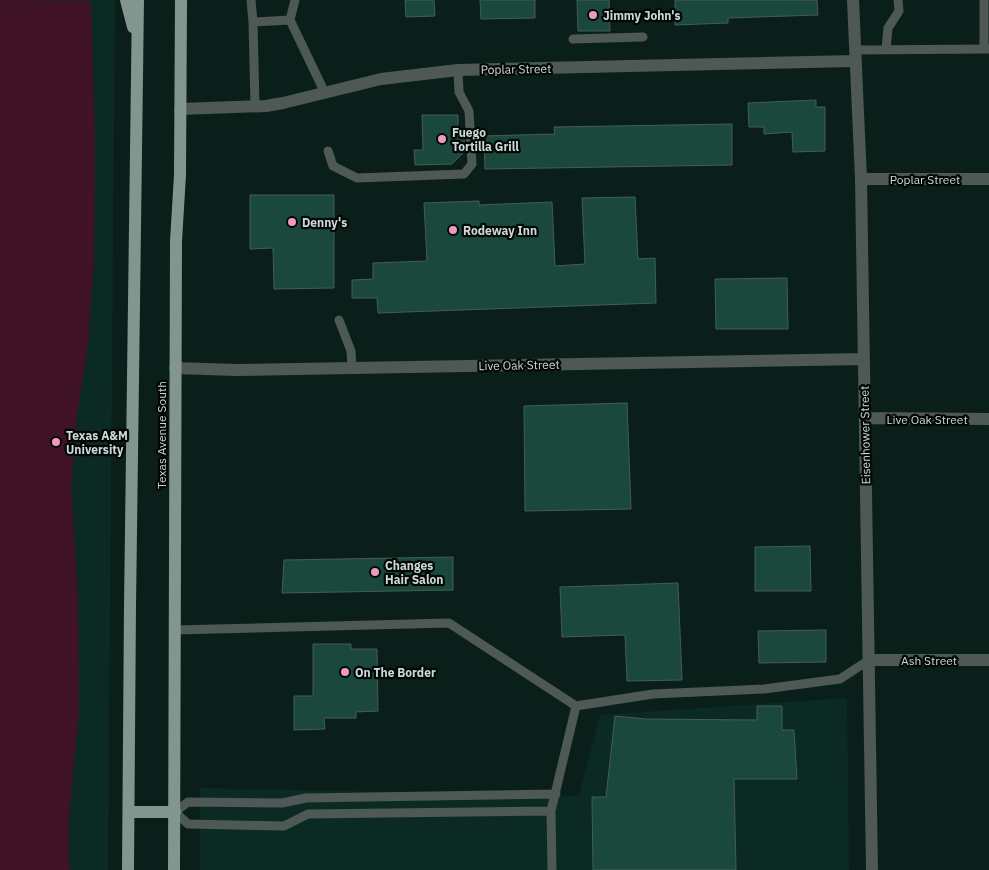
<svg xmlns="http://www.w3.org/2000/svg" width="989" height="870" font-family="'IBM Plex Sans',sans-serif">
<rect width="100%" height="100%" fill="#0b1f1a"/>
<!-- built -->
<path fill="#0b2a24" d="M 0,0 L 115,0 L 108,870 L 0,870 Z
M 847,698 L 849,870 L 200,870 L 200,788 L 579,796 L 600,715 Z"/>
<!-- green -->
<path fill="#401226" d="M 0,0 L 91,1 L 95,144 L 94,263 L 88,342 L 76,423 L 71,488 L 78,595 L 79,711 L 69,816 L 69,862 L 70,870 L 0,870 Z"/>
<!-- building -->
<path fill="#1b483d" stroke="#465c56" d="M 405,0 L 434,0 L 435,16 L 406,17 Z
M 480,0 L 535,0 L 535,18 L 481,19 Z
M 577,0 L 609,0 L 610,31 L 578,31 Z
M 675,0 L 817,0 L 818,15 L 728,18 L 728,23 L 675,25 Z
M 816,100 L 816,107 L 825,107 L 825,151 L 793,152 L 792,132 L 764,134 L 764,127 L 749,127 L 748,103 Z
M 422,115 L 458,115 L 458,127 L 460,128 L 460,137 L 464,137 L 465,151 L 452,164 L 415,165 L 414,150 L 423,150 Z
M 732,124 L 732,165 L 485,169 L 484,136 L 555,134 L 554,127 Z
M 250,195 L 334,195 L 334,288 L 274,289 L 273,248 L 250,249 Z
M 635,197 L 638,259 L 655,258 L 656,303 L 378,313 L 377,298 L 352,298 L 352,280 L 373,279 L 373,263 L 427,261 L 424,203 L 479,201 L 479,205 L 552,202 L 555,266 L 585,264 L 582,198 Z
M 787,278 L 788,329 L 716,329 L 715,279 Z
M 627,403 L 631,509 L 525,511 L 524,406 Z
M 810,546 L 811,591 L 755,591 L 755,547 Z
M 453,557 L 453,590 L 282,593 L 284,560 Z
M 678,583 L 682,680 L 627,681 L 625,635 L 562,637 L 560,587 Z
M 826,630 L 826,662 L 759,663 L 758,631 Z
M 313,644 L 351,644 L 351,649 L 377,649 L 378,711 L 356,712 L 356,718 L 324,718 L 325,729 L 294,730 L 294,696 L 313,696 Z
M 757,706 L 782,706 L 782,730 L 794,730 L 797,779 L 734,779 L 736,870 L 593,870 L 592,797 L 606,797 L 615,716 L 646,719 L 757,720 Z"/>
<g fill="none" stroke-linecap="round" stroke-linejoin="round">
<!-- lane -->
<path stroke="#4e5855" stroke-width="9" d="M 251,0 L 253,22
M 984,0 L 984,49
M 290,20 L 325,93
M 573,39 L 643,37
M 886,49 L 888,28 L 899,11 L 898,0
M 855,50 L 989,49
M 255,106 L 253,22 L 290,20 L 295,0
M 328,151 L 333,166 L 357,178 L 464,174 L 472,164 L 469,111 L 459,92 L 458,70
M 339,320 L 351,351 L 352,367
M 174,630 L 449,623 L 576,706
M 551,811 L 308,814 L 284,826 L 188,824 L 175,812 L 188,802 L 282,803 L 306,798 L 556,794
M 552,870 L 551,811 L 576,706 L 653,694 L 764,689 L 840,679 L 869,660"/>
<!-- street -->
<path stroke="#4e5855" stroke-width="12" d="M 853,0 L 861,179 L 872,870
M 180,109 L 266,106 L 283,103 L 381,79 L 458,70 L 855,61
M 861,179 L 989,179
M 175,368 L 236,370 L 863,359
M 866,418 L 989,419
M 869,660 L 989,660"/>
<!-- primary -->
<path stroke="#829690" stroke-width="12" d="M 126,0 L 133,27
M 129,812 L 175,812
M 128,870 L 130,606 L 138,0
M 174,870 L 176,241 L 180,175 L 181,0"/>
</g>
<!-- markers -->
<g fill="#ef9ab8" stroke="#020706" stroke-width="2">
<circle cx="593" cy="15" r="5"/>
<circle cx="442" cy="139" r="5"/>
<circle cx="292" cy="222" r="5"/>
<circle cx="453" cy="230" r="5"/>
<circle cx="56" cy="442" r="5"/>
<circle cx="375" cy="572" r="5"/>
<circle cx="345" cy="672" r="5"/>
</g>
<g text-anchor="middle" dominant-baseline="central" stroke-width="4.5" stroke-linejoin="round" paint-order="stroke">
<!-- poi labels -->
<g font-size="12" font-weight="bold" fill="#cdd9d5" stroke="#020706" text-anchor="start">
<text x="603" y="15">Jimmy John's</text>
<text x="452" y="132">Fuego<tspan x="452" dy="14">Tortilla Grill</tspan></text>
<text x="302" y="222">Denny's</text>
<text x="463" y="230">Rodeway Inn</text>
<text x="66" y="435">Texas A&amp;M<tspan x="66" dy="14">University</tspan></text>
<text x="385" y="565">Changes<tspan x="385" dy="14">Hair Salon</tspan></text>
<text x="355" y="672">On The Border</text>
</g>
<!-- street labels -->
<g font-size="12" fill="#cdd9d5" stroke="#020706">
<text transform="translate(516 69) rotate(-1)">Poplar Street</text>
<text x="925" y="179">Poplar Street</text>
<text transform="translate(519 365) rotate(-1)">Live Oak Street</text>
<text x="927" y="419">Live Oak Street</text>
<text transform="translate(161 435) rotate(-90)">Texas Avenue South</text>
<text transform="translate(865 435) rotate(-91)">Eisenhower Street</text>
<text x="929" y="660">Ash Street</text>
</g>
</g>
</svg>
